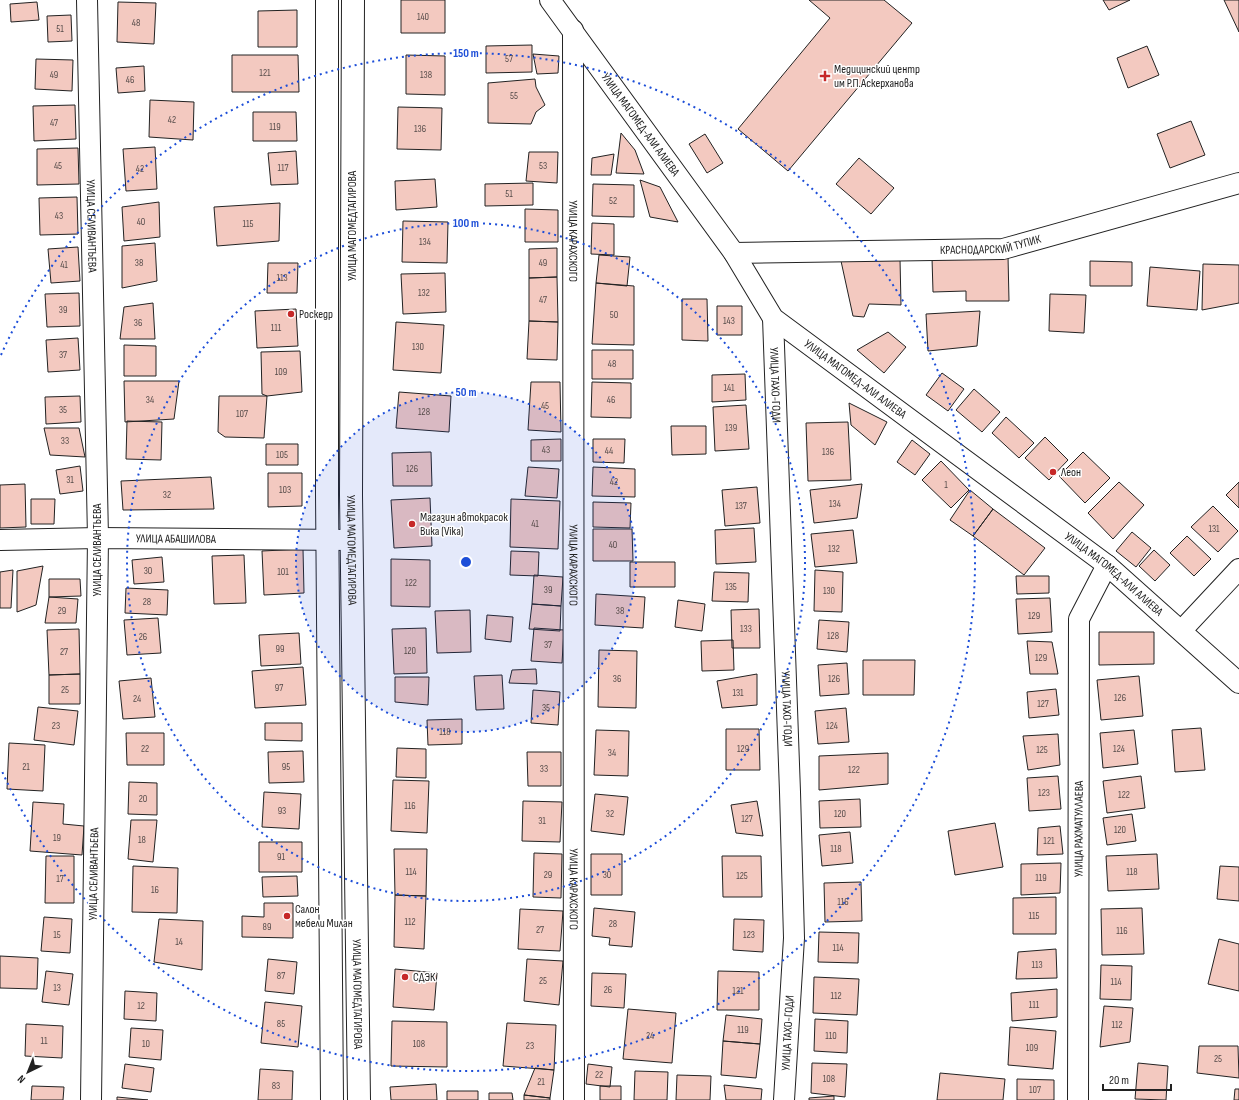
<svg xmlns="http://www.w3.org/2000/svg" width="1239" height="1100" font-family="'Sofia Sans Condensed',sans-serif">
<rect width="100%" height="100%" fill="#fff"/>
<!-- building -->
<path fill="#f3c9c0" stroke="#222" d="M 401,0 L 445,0 L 445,33 L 401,33 Z
M 809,0 L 884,0 L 912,23 L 788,171 L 738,129 L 830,18 Z
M 1103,0 L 1130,0 L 1109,10 Z
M 1224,0 L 1239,0 L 1239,32 Z
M 37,2 L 39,20 L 11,22 L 10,4 Z
M 118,2 L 156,3 L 154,44 L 117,42 Z
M 297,10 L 297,47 L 258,47 L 258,11 Z
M 71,15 L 72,41 L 48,42 L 47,16 Z
M 532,45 L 532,72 L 486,73 L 486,46 Z
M 1147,46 L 1159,75 L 1128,88 L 1117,58 Z
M 533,54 L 559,56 L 558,73 L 537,74 Z
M 232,55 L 298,55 L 299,92 L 232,92 Z
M 406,55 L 445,56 L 445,95 L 406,94 Z
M 36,59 L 73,60 L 72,91 L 35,89 Z
M 144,66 L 145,91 L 118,93 L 116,68 Z
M 535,79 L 536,87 L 545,105 L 536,112 L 531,124 L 488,123 L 488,83 Z
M 150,100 L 194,102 L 193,140 L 149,137 Z
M 75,105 L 76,139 L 34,141 L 33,106 Z
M 398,107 L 442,108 L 441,150 L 397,149 Z
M 253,112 L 296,112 L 297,141 L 253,141 Z
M 1191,121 L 1205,155 L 1170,168 L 1157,134 Z
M 621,133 L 635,150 L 644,174 L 616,173 Z
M 705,134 L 723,163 L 707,173 L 689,144 Z
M 155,147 L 157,189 L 126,191 L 123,149 Z
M 78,148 L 79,184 L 37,185 L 37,149 Z
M 296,151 L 298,184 L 271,185 L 268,153 Z
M 529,152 L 558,152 L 557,183 L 526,181 Z
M 614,154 L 611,175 L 591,175 L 592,158 Z
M 859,158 L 894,188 L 871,214 L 836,184 Z
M 435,179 L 437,207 L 396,210 L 395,181 Z
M 640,180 L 660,187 L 678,222 L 650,217 Z
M 533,183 L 533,205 L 485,206 L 485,184 Z
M 593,184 L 634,185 L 634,217 L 592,216 Z
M 77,197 L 78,234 L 40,235 L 39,198 Z
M 159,202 L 160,237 L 124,241 L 122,207 Z
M 280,203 L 279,241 L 217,246 L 214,207 Z
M 525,209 L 558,210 L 558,242 L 525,242 Z
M 403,221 L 448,222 L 447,263 L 402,262 Z
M 592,223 L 614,224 L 614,255 L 591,254 Z
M 155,243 L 157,281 L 122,288 L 122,246 Z
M 78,247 L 80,281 L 51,283 L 48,249 Z
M 557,248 L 557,277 L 529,278 L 529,249 Z
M 599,255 L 630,257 L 627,286 L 596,283 Z
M 1008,256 L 1009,301 L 966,301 L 966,291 L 933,292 L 932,258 Z
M 900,259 L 901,305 L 869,304 L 864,317 L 853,316 L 841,261 Z
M 1090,261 L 1132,262 L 1132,286 L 1090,286 Z
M 268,263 L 298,263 L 297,293 L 267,293 Z
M 1203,264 L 1239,265 L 1239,303 L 1202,310 Z
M 1150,267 L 1200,271 L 1197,310 L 1147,306 Z
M 445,273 L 446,312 L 403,314 L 401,274 Z
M 557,277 L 558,322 L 529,321 L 529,278 Z
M 596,283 L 634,286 L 634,345 L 592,344 Z
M 79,293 L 80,326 L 47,327 L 45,294 Z
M 1050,294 L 1086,295 L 1084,333 L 1049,331 Z
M 682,299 L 707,299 L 708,341 L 682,340 Z
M 153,303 L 155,339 L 120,339 L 124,307 Z
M 717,306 L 742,306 L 742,335 L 717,335 Z
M 296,309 L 298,346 L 257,348 L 255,311 Z
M 980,311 L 977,346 L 928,351 L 926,314 Z
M 529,321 L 558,322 L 557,360 L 527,359 Z
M 396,322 L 444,325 L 441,373 L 393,370 Z
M 888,332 L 906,347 L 884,373 L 857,350 Z
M 78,338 L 80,370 L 48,372 L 46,340 Z
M 124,345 L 156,346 L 156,376 L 124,376 Z
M 592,350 L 633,350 L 633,379 L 592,379 Z
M 300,351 L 302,392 L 267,396 L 262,394 L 261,352 Z
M 942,373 L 964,389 L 948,411 L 926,395 Z
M 745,374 L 746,400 L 712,402 L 712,375 Z
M 124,381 L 179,381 L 174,419 L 125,422 Z
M 531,382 L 560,382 L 561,432 L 528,430 Z
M 592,382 L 631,383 L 631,418 L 591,417 Z
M 974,389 L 1000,412 L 982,432 L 956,410 Z
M 399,392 L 451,396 L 449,432 L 396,428 Z
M 80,396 L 81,422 L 46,424 L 45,397 Z
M 219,396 L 267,396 L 264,438 L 225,437 L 218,432 Z
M 849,403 L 887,422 L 875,445 L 851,425 Z
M 746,405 L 749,449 L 715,451 L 713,407 Z
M 1006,417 L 1034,443 L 1019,458 L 992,433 Z
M 127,421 L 162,422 L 161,460 L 126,459 Z
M 848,422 L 851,480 L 808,481 L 806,423 Z
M 671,426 L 706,426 L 706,454 L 672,455 Z
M 44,428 L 79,428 L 85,457 L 50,455 Z
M 1045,437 L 1068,460 L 1049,480 L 1025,458 Z
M 561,439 L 561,461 L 531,461 L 531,440 Z
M 593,439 L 625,439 L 624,463 L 593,462 Z
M 912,440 L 930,454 L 915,475 L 897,462 Z
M 266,444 L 298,444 L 298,465 L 266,465 Z
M 431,452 L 432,486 L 393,486 L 392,453 Z
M 1083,452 L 1110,478 L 1085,503 L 1059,476 Z
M 941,461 L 969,490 L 951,508 L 922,480 Z
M 80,466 L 83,491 L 60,494 L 56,470 Z
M 528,467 L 559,469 L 557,498 L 525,496 Z
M 593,467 L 635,469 L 635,497 L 592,496 Z
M 268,473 L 302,473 L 302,506 L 268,507 Z
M 211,477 L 214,509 L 123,510 L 121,481 Z
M 1119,482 L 1144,505 L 1113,539 L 1088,513 Z
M 1239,482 L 1239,508 L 1226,495 Z
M 25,484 L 26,527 L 0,528 L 0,485 Z
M 862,484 L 857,518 L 814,523 L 810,490 Z
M 757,487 L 760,523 L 725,526 L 722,490 Z
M 970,490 L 993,509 L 973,536 L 950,520 Z
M 430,498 L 432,546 L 394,548 L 391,500 Z
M 31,499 L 55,499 L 54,524 L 31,524 Z
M 511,499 L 560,501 L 558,549 L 510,547 Z
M 593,502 L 631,503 L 630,528 L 593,527 Z
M 1213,506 L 1238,531 L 1218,552 L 1191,527 Z
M 993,509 L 1045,548 L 1024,575 L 973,536 Z
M 754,528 L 756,562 L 716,564 L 715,530 Z
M 593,529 L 632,529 L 633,561 L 593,561 Z
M 853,530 L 857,563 L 815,567 L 811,534 Z
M 1132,532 L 1151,548 L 1136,567 L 1116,551 Z
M 1187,536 L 1211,559 L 1194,576 L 1170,553 Z
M 303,549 L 304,593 L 264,595 L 262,551 Z
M 1154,550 L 1170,565 L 1155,581 L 1139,566 Z
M 511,551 L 539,552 L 538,576 L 510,575 Z
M 244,555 L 246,603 L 214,604 L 212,556 Z
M 162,557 L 164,582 L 134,584 L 132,560 Z
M 391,559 L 430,560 L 430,607 L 391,606 Z
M 630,562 L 675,562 L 675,587 L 630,587 Z
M 43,566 L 36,605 L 17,612 L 17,571 Z
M 13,570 L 11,608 L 0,608 L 0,572 Z
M 815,570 L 843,572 L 842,612 L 814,611 Z
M 714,572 L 749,573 L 748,602 L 712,601 Z
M 534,575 L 563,577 L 561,606 L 532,604 Z
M 1016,576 L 1049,576 L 1049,593 L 1017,594 Z
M 49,579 L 80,579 L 81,596 L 49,597 Z
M 126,588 L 168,590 L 167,615 L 125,613 Z
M 596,594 L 645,597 L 643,628 L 595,625 Z
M 49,597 L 78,599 L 76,623 L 45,623 Z
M 1050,598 L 1052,632 L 1018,634 L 1016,599 Z
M 678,600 L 705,604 L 702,631 L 675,627 Z
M 532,604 L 561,606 L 560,631 L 529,629 Z
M 759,609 L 760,648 L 732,648 L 731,610 Z
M 470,610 L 471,652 L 437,653 L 435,611 Z
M 487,615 L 513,617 L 511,642 L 485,639 Z
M 158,618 L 161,653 L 127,655 L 124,620 Z
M 819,620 L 849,622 L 847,652 L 817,649 Z
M 426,628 L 427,673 L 394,674 L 392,629 Z
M 534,628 L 564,630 L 562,663 L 531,661 Z
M 79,629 L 80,674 L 49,675 L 47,630 Z
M 1099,632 L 1154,632 L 1154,664 L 1099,665 Z
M 299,633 L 301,664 L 261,666 L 259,635 Z
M 733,640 L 734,670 L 702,671 L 701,641 Z
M 1027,641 L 1052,642 L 1058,674 L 1030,674 Z
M 599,650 L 637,651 L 636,708 L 598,707 Z
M 863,660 L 915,660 L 914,695 L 863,695 Z
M 847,663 L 849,694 L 820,696 L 818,665 Z
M 303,667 L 306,705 L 255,708 L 252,671 Z
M 536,669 L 537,684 L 509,683 L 512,670 Z
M 80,674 L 80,704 L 49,704 L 49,675 Z
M 757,674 L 757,705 L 722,708 L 717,681 Z
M 502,675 L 504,709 L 476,710 L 474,676 Z
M 1139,676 L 1143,716 L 1101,720 L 1097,680 Z
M 395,677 L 429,677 L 428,705 L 395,702 Z
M 151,678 L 155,717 L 123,719 L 119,681 Z
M 1056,689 L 1059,715 L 1029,718 L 1027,692 Z
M 533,690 L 560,692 L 558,725 L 531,723 Z
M 38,707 L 78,711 L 74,745 L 34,740 Z
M 846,708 L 849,742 L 818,744 L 815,711 Z
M 462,719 L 462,744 L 428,745 L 427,720 Z
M 265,723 L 302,723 L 302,741 L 265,740 Z
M 1201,728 L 1205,770 L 1175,772 L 1172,730 Z
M 726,729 L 759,729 L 760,770 L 726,770 Z
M 596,730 L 629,731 L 628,776 L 594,775 Z
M 1134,730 L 1138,764 L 1103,768 L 1100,733 Z
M 126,733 L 164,733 L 164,765 L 127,765 Z
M 1058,734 L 1060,765 L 1028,770 L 1023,736 Z
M 9,743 L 45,745 L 43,791 L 7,789 Z
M 397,748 L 426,749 L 426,778 L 396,777 Z
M 303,751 L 304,782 L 269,783 L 268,752 Z
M 527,752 L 561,752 L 561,786 L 528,786 Z
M 888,753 L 888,784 L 819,790 L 819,756 Z
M 1058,776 L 1061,809 L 1029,811 L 1027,778 Z
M 1141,776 L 1145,808 L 1107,813 L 1103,781 Z
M 393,780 L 429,781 L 427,833 L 391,831 Z
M 129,782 L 157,783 L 157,815 L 128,814 Z
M 264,792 L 301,794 L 299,829 L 262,827 Z
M 595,794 L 628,797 L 624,835 L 591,831 Z
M 860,799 L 861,827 L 820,828 L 819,801 Z
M 523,801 L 562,802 L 560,842 L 522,841 Z
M 757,801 L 763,836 L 736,833 L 731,805 Z
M 33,802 L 64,804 L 63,824 L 84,826 L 82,855 L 30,851 Z
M 1132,814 L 1136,841 L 1107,845 L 1103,818 Z
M 131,820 L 157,820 L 153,862 L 128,859 Z
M 995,823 L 1003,867 L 955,875 L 948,831 Z
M 1060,826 L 1063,854 L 1037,855 L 1038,828 Z
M 850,832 L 853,863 L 822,866 L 819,835 Z
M 259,842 L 302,842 L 302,872 L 259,872 Z
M 394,849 L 427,849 L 426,896 L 395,895 Z
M 534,853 L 562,854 L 561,898 L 533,897 Z
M 591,854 L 622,854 L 622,895 L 591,895 Z
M 1157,854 L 1159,889 L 1108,891 L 1106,856 Z
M 46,856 L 74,856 L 74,903 L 45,903 Z
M 722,856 L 761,856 L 762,897 L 723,897 Z
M 1061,863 L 1060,893 L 1021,895 L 1021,864 Z
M 133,866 L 178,868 L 177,913 L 132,912 Z
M 1220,866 L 1239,867 L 1239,901 L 1217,899 Z
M 297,876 L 298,896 L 263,897 L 262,877 Z
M 861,882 L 862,921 L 825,922 L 824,883 Z
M 395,895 L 426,896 L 424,949 L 394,947 Z
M 1056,897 L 1056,934 L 1013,934 L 1013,898 Z
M 264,903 L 293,903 L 293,938 L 242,937 L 242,916 L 264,917 Z
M 594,908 L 635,912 L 632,947 L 609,945 L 610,938 L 592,936 Z
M 1142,908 L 1144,954 L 1102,955 L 1101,909 Z
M 520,909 L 563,911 L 560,951 L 518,949 Z
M 44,917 L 72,919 L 70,953 L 41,951 Z
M 159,919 L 203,921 L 202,970 L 154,962 Z
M 734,919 L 764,920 L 763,952 L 733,950 Z
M 819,932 L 859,933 L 858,963 L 818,962 Z
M 1219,939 L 1239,944 L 1239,991 L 1208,984 Z
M 1056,949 L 1057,978 L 1016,979 L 1018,952 Z
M 0,956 L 38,958 L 37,989 L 0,988 Z
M 268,959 L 297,962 L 294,994 L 265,991 Z
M 527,959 L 563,961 L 559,1005 L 524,1001 Z
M 1101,965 L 1132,966 L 1131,1000 L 1100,999 Z
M 395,969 L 437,973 L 434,1010 L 393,1007 Z
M 46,971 L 73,974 L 69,1005 L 42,1002 Z
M 718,971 L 759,972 L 759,1010 L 717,1010 Z
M 592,973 L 626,974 L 624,1008 L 591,1006 Z
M 814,977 L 859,979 L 857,1015 L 813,1013 Z
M 1057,989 L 1057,1017 L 1012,1021 L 1011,993 Z
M 125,991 L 157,993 L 156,1021 L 124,1019 Z
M 265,1002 L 302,1006 L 298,1047 L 261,1043 Z
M 1104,1006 L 1133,1008 L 1130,1042 L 1100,1047 Z
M 628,1009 L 676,1013 L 672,1063 L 623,1059 Z
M 726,1015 L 762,1019 L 760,1044 L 723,1041 Z
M 815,1019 L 848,1021 L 847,1053 L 814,1051 Z
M 392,1021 L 447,1022 L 447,1067 L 391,1066 Z
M 507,1023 L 556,1025 L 554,1070 L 503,1066 Z
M 26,1024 L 63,1026 L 62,1058 L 25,1056 Z
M 1010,1027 L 1056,1031 L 1053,1069 L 1008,1065 Z
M 131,1028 L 163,1030 L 161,1060 L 129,1057 Z
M 723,1041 L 760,1044 L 756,1078 L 721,1075 Z
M 1199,1046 L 1238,1046 L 1239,1078 L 1197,1073 Z
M 812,1063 L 847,1064 L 845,1097 L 811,1093 Z
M 1138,1063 L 1168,1066 L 1166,1100 L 1135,1099 Z
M 125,1064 L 154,1068 L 151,1092 L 122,1088 Z
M 588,1064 L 612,1067 L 610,1087 L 586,1084 Z
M 535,1068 L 554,1070 L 550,1098 L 524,1095 Z
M 260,1069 L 293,1071 L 292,1100 L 258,1100 Z
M 635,1071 L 668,1072 L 667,1100 L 634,1100 Z
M 940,1073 L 1005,1079 L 1003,1100 L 937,1100 Z
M 677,1075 L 711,1076 L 710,1100 L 676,1100 Z
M 1017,1079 L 1054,1080 L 1054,1100 L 1017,1100 Z
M 436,1084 L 437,1100 L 391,1100 L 390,1087 Z
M 724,1085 L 762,1089 L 761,1100 L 726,1100 Z
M 32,1086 L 64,1087 L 63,1100 L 31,1100 Z
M 600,1086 L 621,1086 L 621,1100 L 600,1100 Z
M 1235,1089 L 1239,1089 L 1239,1100 L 1234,1100 Z
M 447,1091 L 478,1091 L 478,1100 L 447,1100 Z
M 489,1093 L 512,1093 L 513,1100 L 489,1100 Z
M 524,1095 L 550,1098 L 550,1100 L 524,1100 Z
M 834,1096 L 834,1100 L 809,1100 L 809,1098 Z
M 117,1097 L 148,1100 L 117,1100 Z"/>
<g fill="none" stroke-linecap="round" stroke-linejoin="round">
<defs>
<g id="minor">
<path id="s1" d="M 87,0 L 98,538 L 91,1100"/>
<path id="s2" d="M 550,0 L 734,253 L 773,318 L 1107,565 L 1239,683"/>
<path id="s3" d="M 573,30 L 574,1100"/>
<path id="s4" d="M 734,253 L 1003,249 L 1239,183"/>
<path id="s5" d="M 773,318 L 790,792 L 794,938 L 784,1100"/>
<path id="s6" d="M 0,540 L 98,538 L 352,540"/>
<path d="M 1182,630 L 1239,569"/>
<path id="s7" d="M 1078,1100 L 1079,619 L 1107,565"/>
</g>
<g id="primary">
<path d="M 327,0 L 327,494 L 332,1100"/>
<path id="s8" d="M 353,0 L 351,495 L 359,1100"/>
</g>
</defs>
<!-- minor casing -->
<use href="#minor" stroke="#222" stroke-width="22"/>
<!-- primary casing -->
<use href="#primary" stroke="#222" stroke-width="24"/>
<!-- minor -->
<use href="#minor" stroke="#fff" stroke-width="20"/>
<!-- primary -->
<use href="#primary" stroke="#fff" stroke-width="22"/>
</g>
<!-- distance rings -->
<circle cx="466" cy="562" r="170" fill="#1d4ed8" fill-opacity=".12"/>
<g fill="none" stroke="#1d4ed8" stroke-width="2" stroke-dasharray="2 4">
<circle cx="466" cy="562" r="170"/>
<circle cx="466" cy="562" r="339"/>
<path d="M1 355A509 509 0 1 1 1 769"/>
</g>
<!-- markers -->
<g fill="#c62828" stroke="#fff" stroke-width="1.5">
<path d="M823 70h4v4h4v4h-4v4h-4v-4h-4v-4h4z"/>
<circle cx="291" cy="314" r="4"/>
<circle cx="1053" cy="472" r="4"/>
<circle cx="412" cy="524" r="4"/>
<circle cx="287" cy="916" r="4"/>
<circle cx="405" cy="977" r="4"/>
</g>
<g text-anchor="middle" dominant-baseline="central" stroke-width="3" stroke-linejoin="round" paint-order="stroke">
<!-- number labels -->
<g font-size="10" fill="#564c4a">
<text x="423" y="17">140</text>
<text x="136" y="23">48</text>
<text x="60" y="29">51</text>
<text x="509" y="59">57</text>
<text x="265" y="73">121</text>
<text x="54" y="75">49</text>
<text x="426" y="75">138</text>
<text x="130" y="80">46</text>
<text x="514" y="96">55</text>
<text x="172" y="120">42</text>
<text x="54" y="123">47</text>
<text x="275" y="127">119</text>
<text x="420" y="129">136</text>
<text x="58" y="166">45</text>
<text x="543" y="166">53</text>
<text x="283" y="168">117</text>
<text x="140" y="169">42</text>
<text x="509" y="194">51</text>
<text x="613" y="201">52</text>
<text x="59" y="216">43</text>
<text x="141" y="222">40</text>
<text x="248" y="224">115</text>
<text x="425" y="242">134</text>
<text x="139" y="263">38</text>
<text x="543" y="263">49</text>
<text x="64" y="265">41</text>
<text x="282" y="278">113</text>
<text x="424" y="293">132</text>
<text x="543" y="300">47</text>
<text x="63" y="310">39</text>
<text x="614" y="315">50</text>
<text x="729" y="321">143</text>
<text x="138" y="323">36</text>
<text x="276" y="328">111</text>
<text x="418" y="347">130</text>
<text x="63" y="355">37</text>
<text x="612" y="364">48</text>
<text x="281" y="372">109</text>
<text x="729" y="388">141</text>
<text x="150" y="400">34</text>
<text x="611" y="400">46</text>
<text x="545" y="406">45</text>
<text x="63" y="410">35</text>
<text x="424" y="412">128</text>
<text x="242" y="414">107</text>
<text x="731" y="428">139</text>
<text x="65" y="441">33</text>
<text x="546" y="450">43</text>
<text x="609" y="451">44</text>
<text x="828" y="452">136</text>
<text x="282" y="455">105</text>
<text x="412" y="469">126</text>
<text x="70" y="480">31</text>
<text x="614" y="482">42</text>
<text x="946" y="485">1</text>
<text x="285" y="490">103</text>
<text x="167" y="495">32</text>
<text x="835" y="504">134</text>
<text x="741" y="506">137</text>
<text x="535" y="524">41</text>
<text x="1214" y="529">131</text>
<text x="613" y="545">40</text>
<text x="834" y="549">132</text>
<text x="148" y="571">30</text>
<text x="283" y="572">101</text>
<text x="411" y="583">122</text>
<text x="731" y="587">135</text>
<text x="548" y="590">39</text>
<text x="829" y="591">130</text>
<text x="147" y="602">28</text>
<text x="62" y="611">29</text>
<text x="620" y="611">38</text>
<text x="1034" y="616">129</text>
<text x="746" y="629">133</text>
<text x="833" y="636">128</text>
<text x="143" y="637">26</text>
<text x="548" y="645">37</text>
<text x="280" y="649">99</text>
<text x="410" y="651">120</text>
<text x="64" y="652">27</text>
<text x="1041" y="658">129</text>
<text x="617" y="679">36</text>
<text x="834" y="679">126</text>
<text x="279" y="688">97</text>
<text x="65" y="690">25</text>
<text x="738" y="693">131</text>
<text x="1120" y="698">126</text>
<text x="137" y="699">24</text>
<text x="1043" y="704">127</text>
<text x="546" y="708">35</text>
<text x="56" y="726">23</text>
<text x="832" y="726">124</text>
<text x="445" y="732">118</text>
<text x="145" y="749">22</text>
<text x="743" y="749">129</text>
<text x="1119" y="749">124</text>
<text x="1042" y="750">125</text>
<text x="612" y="753">34</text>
<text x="26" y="767">21</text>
<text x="286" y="767">95</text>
<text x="544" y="769">33</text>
<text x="854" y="770">122</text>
<text x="1044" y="793">123</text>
<text x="1124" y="795">122</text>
<text x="143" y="799">20</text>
<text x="410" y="806">116</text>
<text x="282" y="811">93</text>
<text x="610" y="814">32</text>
<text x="840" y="814">120</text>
<text x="747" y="819">127</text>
<text x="542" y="821">31</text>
<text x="1120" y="830">120</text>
<text x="57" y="838">19</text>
<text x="142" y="840">18</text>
<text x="1049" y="841">121</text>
<text x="836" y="849">118</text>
<text x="281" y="857">91</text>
<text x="411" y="872">114</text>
<text x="1132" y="872">118</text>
<text x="548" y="875">29</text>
<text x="607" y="875">30</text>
<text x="742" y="876">125</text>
<text x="1041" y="878">119</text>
<text x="60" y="879">17</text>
<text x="155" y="890">16</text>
<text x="843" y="902">116</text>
<text x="1034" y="916">115</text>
<text x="410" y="922">112</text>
<text x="613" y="924">28</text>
<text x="267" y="927">89</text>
<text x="540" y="930">27</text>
<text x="1122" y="931">116</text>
<text x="57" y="935">15</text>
<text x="749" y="935">123</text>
<text x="179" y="942">14</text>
<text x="838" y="948">114</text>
<text x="1037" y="965">113</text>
<text x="281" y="976">87</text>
<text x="543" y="981">25</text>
<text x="1116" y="982">114</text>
<text x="57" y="988">13</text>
<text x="608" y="990">26</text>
<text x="738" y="991">121</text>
<text x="836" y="996">112</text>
<text x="1034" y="1005">111</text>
<text x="141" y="1006">12</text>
<text x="281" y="1024">85</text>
<text x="1117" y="1025">112</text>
<text x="743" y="1030">119</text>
<text x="650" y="1036">24</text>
<text x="831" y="1036">110</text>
<text x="44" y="1041">11</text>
<text x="146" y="1044">10</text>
<text x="419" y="1044">108</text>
<text x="530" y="1046">23</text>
<text x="1032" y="1048">109</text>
<text x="1218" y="1059">25</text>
<text x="599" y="1075">22</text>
<text x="829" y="1079">108</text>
<text x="541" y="1082">21</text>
<text x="276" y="1086">83</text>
<text x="1035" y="1090">107</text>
</g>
<!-- poi labels -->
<g font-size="12" fill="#222" stroke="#fff" text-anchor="start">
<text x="834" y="69">Медицинский центр<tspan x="834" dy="14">им Р.П.Аскерханова</tspan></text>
<text x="299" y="314">Роскедр</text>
<text x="1061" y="472">Леон</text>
<text x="420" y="517">Магазин автокрасок<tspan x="420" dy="14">Вика (Vika)</tspan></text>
<text x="295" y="909">Салон<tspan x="295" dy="14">мебели Милан</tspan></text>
<text x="413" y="977">СДЭК</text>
</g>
<!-- street labels -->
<g font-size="12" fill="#222" stroke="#fff">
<text stroke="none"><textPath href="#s2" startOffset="154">УЛИЦА МАГОМЕД-АЛИ АЛИЕВА</textPath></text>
<text stroke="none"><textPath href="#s1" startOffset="226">УЛИЦА СЕЛИВАНТЬЕВА</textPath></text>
<text transform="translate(352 226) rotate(-90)">УЛИЦА МАГОМЕДТАГИРОВА</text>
<text stroke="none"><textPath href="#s3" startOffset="211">УЛИЦА КАРАХСКОГО</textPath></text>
<text stroke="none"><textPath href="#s4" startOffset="257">КРАСНОДАРСКИЙ ТУПИК</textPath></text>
<text stroke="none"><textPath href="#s2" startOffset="491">УЛИЦА МАГОМЕД-АЛИ АЛИЕВА</textPath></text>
<text stroke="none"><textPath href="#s5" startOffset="67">УЛИЦА ТАХО-ГОДИ</textPath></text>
<text stroke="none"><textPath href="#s6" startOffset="176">УЛИЦА АБАШИЛОВА</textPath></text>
<text transform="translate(97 550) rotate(-90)">УЛИЦА СЕЛИВАНТЬЕВА</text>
<text stroke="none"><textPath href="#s8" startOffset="550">УЛИЦА МАГОМЕДТАГИРОВА</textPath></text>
<text stroke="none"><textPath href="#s3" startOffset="535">УЛИЦА КАРАХСКОГО</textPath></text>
<text stroke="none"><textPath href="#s2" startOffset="815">УЛИЦА МАГОМЕД-АЛИ АЛИЕВА</textPath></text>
<text stroke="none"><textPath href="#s5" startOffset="391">УЛИЦА ТАХО-ГОДИ</textPath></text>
<text stroke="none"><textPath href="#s7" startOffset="271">УЛИЦА РАХМАТУЛЛАЕВА</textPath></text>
<text transform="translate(94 874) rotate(-89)">УЛИЦА СЕЛИВАНТЬЕВА</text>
<text stroke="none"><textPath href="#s3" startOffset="859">УЛИЦА КАРАХСКОГО</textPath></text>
<text stroke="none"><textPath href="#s8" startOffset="994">УЛИЦА МАГОМЕДТАГИРОВА</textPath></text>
<text transform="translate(788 1033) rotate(-87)">УЛИЦА ТАХО-ГОДИ</text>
</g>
</g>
<circle cx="466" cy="562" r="6" fill="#1d4ed8" stroke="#fff" stroke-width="2"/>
<g font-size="12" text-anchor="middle" font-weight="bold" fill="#1d4ed8" stroke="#fff" stroke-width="3" stroke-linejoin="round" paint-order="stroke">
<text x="466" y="57">150 m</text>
<text x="466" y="227">100 m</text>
<text x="466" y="396">50 m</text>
</g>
<!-- north arrow -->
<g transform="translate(28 1072) rotate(223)" stroke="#ffffff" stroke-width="3" paint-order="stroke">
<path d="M0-3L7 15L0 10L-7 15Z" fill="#222222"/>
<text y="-6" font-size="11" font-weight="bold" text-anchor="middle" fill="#222222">N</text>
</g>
<!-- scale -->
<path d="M1103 1084v6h68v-6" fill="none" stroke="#222222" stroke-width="2"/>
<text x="1109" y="1084" font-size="12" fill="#222222" stroke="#ffffff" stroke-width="3" paint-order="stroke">20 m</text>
</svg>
